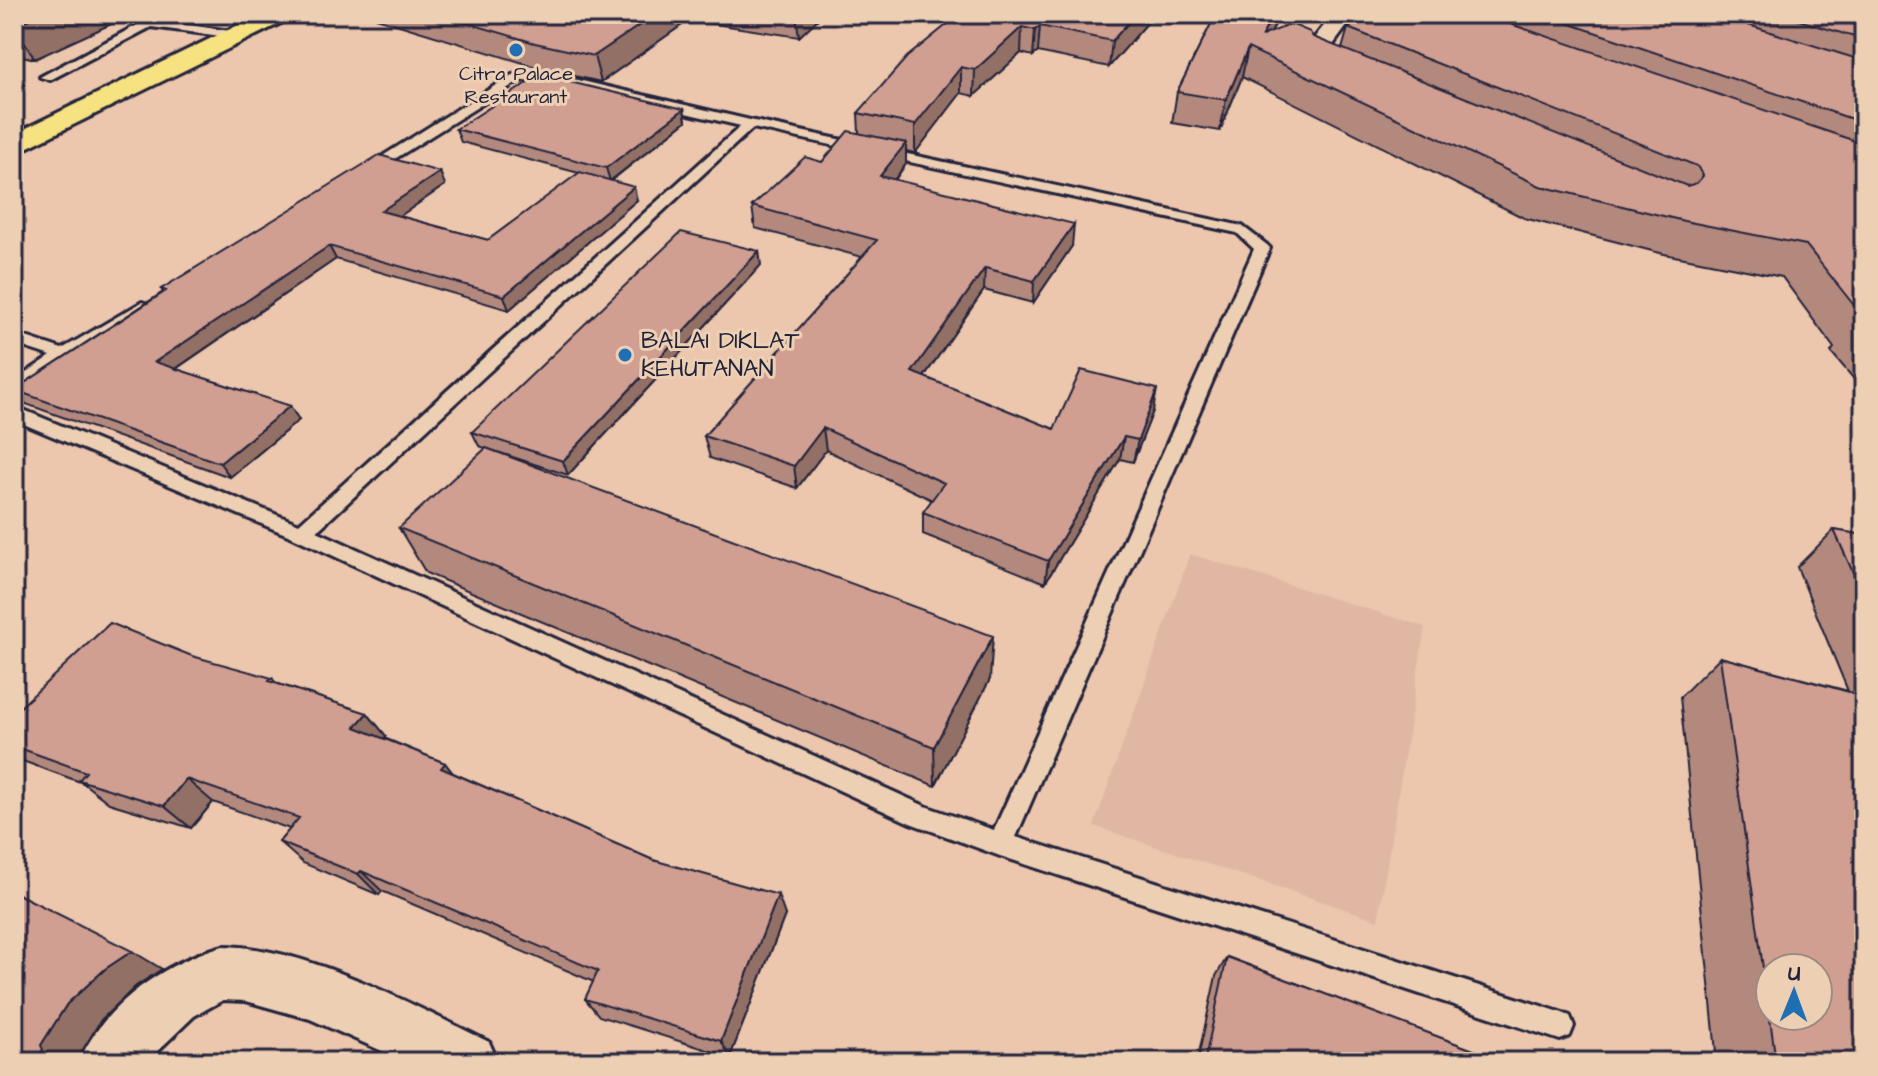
<svg xmlns="http://www.w3.org/2000/svg" width="1878" height="1076" font-family="'Architects Daughter',sans-serif">
<rect width="100%" height="100%" fill="#ecc6ad"/>
<filter id="ink" filterUnits="userSpaceOnUse"><feTurbulence type="fractalNoise" baseFrequency=".0125" numOctaves="2"/><feDisplacementMap in="SourceGraphic" scale="16" xChannelSelector="R" yChannelSelector="G"/><feConvolveMatrix kernelMatrix="1 2 1 2 8 2 1 2 1" color-interpolation-filters="sRGB"/></filter>
<g filter="url(#ink)">
<!-- built -->
<path fill="#e0b7a3" d="M 1190,554 L 1425,627 L 1378,920 L 1094,826 Z"/>
<g fill="none" stroke-linecap="round" stroke-linejoin="round">
<defs>
<path id="service" d="M 158,14 L 172,14 L 161,21 L 237,32 L 243,35 L 237,38 L 151,27 L 50,80 L 40,77 Z
M 539,71 L 750,120 L 1242,226 L 1267,245 L 1270,248 L 1016,837 L 1560,1012 L 1570,1016 L 1574,1026 L 1570,1036 L 1560,1040 L 1000,856 L 910,823 L 295,538 L 14,420 L 14,406 L 299,524 L 741,126 L 539,79 L 519,81 L 369,175 L 357,172 L 512,75 ZM 753,128 L 1237,233 L 1254,249 L 994,830 L 925,806 L 317,531 Z
M 142,302 L 148,304 L 148,310 L 14,395 L 14,381 L 51,356 L 14,344 L 14,333 L 62,349 Z"/>
<path id="minor" d="M 1333,14 L 1356,14 L 1327,53 L 1354,72 L 1351,77 C 1334,81 1311,68 1301,55 Z
M 223,946 C 307,947 413,1005 489,1042 L 498,1062 L 407,1062 L 310,1019 L 246,1001 L 223,1000 L 194,1016 L 146,1062 L 79,1062 C 103,1005 165,962 223,946 Z"/>
<path id="trunk" d="M 261,14 L 292,14 L 289,19 L 14,154 L 14,134 Z"/>
</defs>
<!-- service casing -->
<use href="#service" stroke="#22223b" stroke-width="6"/>
<!-- minor casing -->
<use href="#minor" stroke="#22223b" stroke-width="6"/>
<!-- trunk casing -->
<use href="#trunk" stroke="#22223b" stroke-width="6"/>
<!-- service -->
<use href="#service" fill="#edd0b4" fill-rule="evenodd"/>
<!-- minor -->
<use href="#minor" fill="#edd0b4" fill-rule="evenodd"/>
<!-- trunk -->
<use href="#trunk" fill="#f7e281" fill-rule="evenodd"/>
</g>
<!-- wall -->
<path fill="#b3897e" stroke="#22223b" stroke-width="2" d="M 14,14 L 35,59 L 14,54 Z
M 374,14 L 823,14 L 799,37 L 689,20 L 601,82 L 543,69 L 376,18 Z
M 960,14 L 1155,14 L 1109,67 L 1038,52 L 1033,56 L 1021,53 L 974,96 L 961,93 L 915,153 L 906,151 L 906,164 L 895,180 L 1072,246 L 1033,303 L 984,290 L 924,377 L 1054,429 L 1153,411 L 1133,462 L 1120,459 L 1045,583 L 923,534 L 923,512 L 932,500 L 826,450 L 797,488 L 710,458 L 704,436 L 862,257 L 755,228 L 752,206 L 822,162 L 859,133 L 858,113 Z
M 1216,14 L 1280,14 L 1271,32 L 1313,37 L 1342,49 L 1348,28 L 1513,25 L 1518,14 L 1864,14 L 1864,391 L 1831,352 L 1834,348 L 1782,277 L 1664,254 L 1524,218 L 1242,77 L 1220,131 L 1172,123 L 1177,92 Z
M 684,109 L 686,121 L 611,181 L 637,200 L 509,310 L 336,259 L 176,369 L 290,406 L 299,420 L 230,477 L 26,404 L 14,390 L 163,292 L 161,289 L 440,172 L 445,185 L 399,216 L 488,240 L 579,173 L 461,142 L 456,129 Z
M 761,265 L 568,475 L 479,446 L 472,432 Z
M 399,528 L 990,679 L 935,786 L 426,573 Z
M 1834,530 L 1864,535 L 1864,1062 L 1717,1062 L 1680,697 L 1720,657 L 1848,691 L 1797,567 Z
M 272,678 L 276,683 L 367,713 L 386,736 L 384,738 L 445,763 L 453,773 L 653,860 L 785,915 L 730,1057 L 599,1016 L 585,999 L 594,982 L 382,891 L 379,895 L 303,863 L 279,842 L 290,829 L 213,802 L 191,828 L 109,803 L 83,783 L 20,760 L 14,755 L 14,746 Z
M 1227,957 L 1505,1062 L 1197,1062 L 1216,976 Z"/>
<!-- shaded-wall -->
<path fill="#926f66" stroke="#22223b" stroke-width="2" d="M 41,14 L 133,14 L 35,59 L 14,27 L 14,25 Z
M 656,14 L 688,14 L 689,20 L 601,82 L 594,56 Z
M 796,14 L 823,14 L 799,37 Z
M 1136,14 L 1155,14 L 1109,67 L 1112,41 Z
M 1273,14 L 1280,14 L 1261,54 L 1262,36 Z
M 1040,26 L 1038,52 L 1033,56 L 1035,30 Z
M 1022,27 L 1021,53 L 974,96 L 975,70 Z
M 1248,48 L 1242,77 L 1220,131 L 1226,100 Z
M 961,67 L 961,93 L 915,153 L 915,125 Z
M 684,109 L 686,121 L 610,181 L 606,168 Z
M 906,143 L 906,164 L 881,197 L 880,176 Z
M 440,172 L 445,185 L 387,225 L 381,211 Z
M 634,187 L 637,200 L 509,310 L 504,296 Z
M 1074,224 L 1072,246 L 1033,303 L 1034,281 Z
M 329,246 L 336,259 L 165,376 L 155,362 Z
M 759,251 L 761,265 L 568,475 L 563,461 Z
M 985,268 L 984,290 L 912,394 L 912,372 Z
M 1157,389 L 1153,411 L 1133,462 L 1138,440 Z
M 290,406 L 299,420 L 230,477 L 220,463 Z
M 823,428 L 826,450 L 797,488 L 794,466 Z
M 1124,437 L 1120,459 L 1045,583 L 1048,561 Z
M 993,636 L 990,679 L 935,786 L 934,747 Z
M 367,713 L 386,736 L 375,751 L 355,727 Z
M 445,763 L 462,785 L 441,768 Z
M 186,779 L 213,802 L 191,828 L 164,806 Z
M 361,871 L 382,891 L 379,895 L 358,874 Z
M 778,895 L 785,915 L 730,1057 L 721,1041 Z
M 132,951 L 162,969 L 136,986 L 101,1020 L 76,1061 L 77,1062 L 32,1062 L 41,1045 L 67,1004 L 105,969 Z"/>
<!-- building -->
<path fill="#d09f92" stroke="#22223b" stroke-width="2" fill-rule="evenodd" d="M 14,14 L 41,14 L 14,25 Z
M 437,14 L 656,14 L 594,56 L 535,43 Z
M 960,14 L 1136,14 L 1112,41 L 1040,26 L 1035,30 L 1022,27 L 975,70 L 961,67 L 915,125 L 858,113 L 907,57 Z
M 1216,14 L 1273,14 L 1262,36 L 1291,24 L 1310,32 L 1313,37 L 1687,186 L 1697,183 L 1703,176 L 1697,166 L 1348,28 L 1374,14 L 1481,14 L 1864,144 L 1864,318 L 1806,245 L 1684,221 L 1540,186 L 1248,48 L 1226,100 L 1177,92 Z
M 1541,14 L 1713,14 L 1864,61 L 1864,123 Z
M 1779,14 L 1864,14 L 1864,40 Z
M 540,75 L 684,109 L 606,168 L 456,129 Z
M 848,131 L 906,143 L 880,176 L 1074,224 L 1034,281 L 985,268 L 912,372 L 1054,429 L 1081,370 L 1157,389 L 1138,440 L 1124,437 L 1048,561 L 923,512 L 944,483 L 823,428 L 794,466 L 704,436 L 877,240 L 752,206 L 805,157 L 822,162 Z
M 379,155 L 440,172 L 381,211 L 488,240 L 580,172 L 634,187 L 504,296 L 329,246 L 155,362 L 290,406 L 220,463 L 14,390 L 166,291 L 161,289 Z
M 681,232 L 759,251 L 563,461 L 472,432 Z
M 486,448 L 993,636 L 934,747 L 399,528 Z
M 1834,530 L 1864,535 L 1864,597 Z
M 110,623 L 192,656 L 272,678 L 269,681 L 367,713 L 355,727 L 445,763 L 441,768 L 653,860 L 778,895 L 721,1041 L 585,999 L 598,971 L 361,871 L 358,874 L 279,842 L 299,818 L 186,779 L 164,806 L 79,780 L 86,772 L 14,746 L 14,713 Z
M 1720,657 L 1864,696 L 1864,1062 L 1776,1062 ZM 1770,968 L 1818,968 L 1818,1016 L 1770,1016 Z
M 14,892 L 132,951 L 105,969 L 67,1004 L 41,1045 L 43,1050 L 32,1062 L 14,1062 Z
M 1227,957 L 1505,1062 L 1213,1062 L 1205,1059 Z"/>
</g>
<!-- markers -->
<g fill="#1f6fb2" stroke="#edd0b4" stroke-width="3">
<circle cx="516" cy="50" r="8"/>
<circle cx="625" cy="355" r="8"/>
</g>
<g text-anchor="middle" dominant-baseline="central" stroke-width="6" stroke-linejoin="round" paint-order="stroke">
<!-- far-poi labels -->
<g font-size="20" fill="#22223b" stroke="#edd0b4">
<text x="516" y="74">Citra Palace<tspan x="516" dy="23">Restaurant</tspan></text>
</g>
<!-- poi labels -->
<g font-size="24" fill="#22223b" stroke="#edd0b4" text-anchor="start">
<text x="641" y="341">BALAI DIKLAT<tspan x="641" dy="28">KEHUTANAN</tspan></text>
</g>
</g>
<!-- margin -->
<rect width="1878" height="1076" fill="none" stroke="#edd0b4" stroke-width="48"/>
<rect x="24" y="24" width="1830" height="1028" fill="none" stroke="#22223b" stroke-width="3" filter="url(#ink)"/>
<!-- north arrow -->
<g transform="translate(1794 992) rotate(1)"><circle r="38" fill="#edd0b4" stroke="#9c8a84" stroke-width="2"/>
<path d="M0-6L14 30L0 20L-14 30Z" fill="#1f6fb2"/>
<text y="-12" font-size="22" font-weight="bold" text-anchor="middle" fill="#22223b">U</text>
</g>
</svg>
